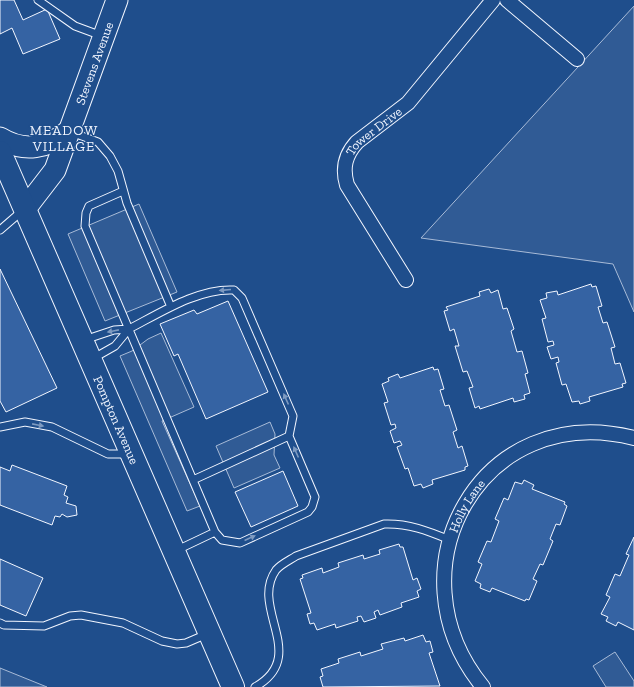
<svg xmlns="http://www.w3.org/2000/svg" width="634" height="687" font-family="'Zilla Slab',serif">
<rect width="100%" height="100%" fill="#1f4e8c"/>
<!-- built -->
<path fill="#305b95" stroke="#a8bbd7" d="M 634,6 L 634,312 L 613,264 L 421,238 Z
M 139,204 L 177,292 L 105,321 L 68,234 Z
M 161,333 L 194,407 L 162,421 L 200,506 L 187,511 L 120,356 L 132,351 L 148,339 Z
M 270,422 L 275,434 L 274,455 L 280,468 L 234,488 L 216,446 Z
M 615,652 L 634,681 L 634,687 L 606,687 L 593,666 Z
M 0,668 L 47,687 L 0,687 Z"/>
<!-- building -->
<path fill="#3563a3" stroke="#f2f6ff" d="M 0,0 L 14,0 L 23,20 L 47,9 L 60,39 L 23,54 L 12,28 L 0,34 Z
M 0,269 L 57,388 L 6,412 L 0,401 Z
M 591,284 L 592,287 L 596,286 L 602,306 L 598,307 L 603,323 L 607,322 L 615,347 L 611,348 L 615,364 L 620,363 L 626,383 L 622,384 L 623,387 L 589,397 L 590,401 L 580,404 L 579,401 L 572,402 L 566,384 L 562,385 L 556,363 L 559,362 L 558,357 L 551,359 L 547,347 L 554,345 L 553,341 L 548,342 L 542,319 L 546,318 L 540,300 L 547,298 L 546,293 L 557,291 L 558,295 Z
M 489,289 L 491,293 L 498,290 L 503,309 L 507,308 L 514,329 L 511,331 L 517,352 L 522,351 L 528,373 L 525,374 L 530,393 L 524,395 L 525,399 L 514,402 L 513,398 L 480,409 L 479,406 L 475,408 L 469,388 L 473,387 L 467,371 L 463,372 L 455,346 L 459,346 L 454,329 L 450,331 L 444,311 L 448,310 L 446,307 L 480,296 L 479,292 Z
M 228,301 L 268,392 L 206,419 L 178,354 L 174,356 L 160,324 L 194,310 L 197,314 Z
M 433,367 L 434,370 L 438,369 L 444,389 L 440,390 L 445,406 L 449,405 L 457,430 L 453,432 L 458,448 L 462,446 L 468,466 L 465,467 L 465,470 L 432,480 L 433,484 L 423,488 L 421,484 L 414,486 L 408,468 L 405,469 L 397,447 L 402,445 L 400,441 L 394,443 L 390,431 L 396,428 L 395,424 L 391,425 L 384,403 L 388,402 L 382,384 L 389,381 L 388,378 L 398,374 L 400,378 Z
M 12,465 L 67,486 L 64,495 L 68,497 L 66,503 L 76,506 L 77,515 L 67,517 L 62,514 L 60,517 L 55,516 L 52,525 L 0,505 L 0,467 L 10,471 Z
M 283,471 L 298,506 L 251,527 L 235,492 Z
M 524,480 L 534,485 L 532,489 L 565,502 L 564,504 L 567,506 L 560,525 L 556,524 L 550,539 L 553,541 L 543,565 L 540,564 L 533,579 L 537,581 L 529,600 L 526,599 L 525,601 L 492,588 L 490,592 L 480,588 L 481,584 L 475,581 L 482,564 L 478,562 L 487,541 L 491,542 L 499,521 L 495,519 L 504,498 L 508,500 L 515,482 L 522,484 Z
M 634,537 L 634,630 L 618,622 L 616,626 L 606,621 L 608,617 L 601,614 L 610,597 L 606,595 L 615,574 L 620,576 L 629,555 L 626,554 Z
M 399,544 L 400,547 L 403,547 L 413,580 L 417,578 L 421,589 L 417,591 L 419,597 L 401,603 L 402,607 L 380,615 L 378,610 L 374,612 L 376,618 L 364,622 L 361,616 L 357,617 L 358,621 L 336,628 L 335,624 L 317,630 L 314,623 L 310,624 L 307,614 L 311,613 L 300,579 L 303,578 L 302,575 L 322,568 L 323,573 L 339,567 L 338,563 L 363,555 L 364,559 L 380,554 L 379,550 Z
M 0,559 L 43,578 L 26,616 L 0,605 Z
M 423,635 L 426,642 L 430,641 L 433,652 L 429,653 L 440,686 L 323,687 L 320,677 L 323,676 L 321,669 L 339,663 L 338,659 L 360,652 L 361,656 L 383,649 L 381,644 L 404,638 L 405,641 Z"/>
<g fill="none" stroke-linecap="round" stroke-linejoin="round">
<defs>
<path id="service" d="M 38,0 L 75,26 L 102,36
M 71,132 L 98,142 L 110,156 L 118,171 L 127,203 L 171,307
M 123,191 L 89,206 L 86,213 L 85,226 L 215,532 L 222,540 L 240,543 L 308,512 L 312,507 L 315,497 L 289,436 L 293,416 L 242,298 L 234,290 C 198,288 160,313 129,329
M 0,230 L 22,211
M 84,340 L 114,330 L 129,329 L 115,346 L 92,359
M 0,427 L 25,422 L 52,427 L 108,454 L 129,454
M 193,480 L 289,436
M 175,551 L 215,532
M 0,623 L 4,625 L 44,626 L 70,616 L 81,615 L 123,623 L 162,641 L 177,644 L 186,643 L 207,634
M 255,687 C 310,656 249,608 276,570 C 281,564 290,560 296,556 L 384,524 C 408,523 428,531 450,540"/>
<g id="minor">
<path d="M 507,0 L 577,59"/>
<path id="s1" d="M 406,280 L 347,185 C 342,168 345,155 357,142 L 408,103 L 493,0"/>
<path id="s2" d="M 483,687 C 387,570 481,399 634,438"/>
</g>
<g id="secondary">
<path d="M 0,138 C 24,153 48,148 69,131"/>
<path id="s3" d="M 25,209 L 55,170 L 117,0"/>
</g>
<g id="primary">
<path id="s4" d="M 0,152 L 233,687"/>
</g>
</defs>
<!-- service casing -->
<use href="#service" stroke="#f2f6ff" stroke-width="9"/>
<!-- minor casing -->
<use href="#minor" stroke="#f2f6ff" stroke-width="16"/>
<!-- secondary casing -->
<use href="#secondary" stroke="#f2f6ff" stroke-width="23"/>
<!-- primary casing -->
<use href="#primary" stroke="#f2f6ff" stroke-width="24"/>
<!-- service -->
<use href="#service" stroke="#1f4e8c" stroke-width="7"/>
<!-- minor -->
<use href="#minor" stroke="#1f4e8c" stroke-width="14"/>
<!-- secondary -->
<use href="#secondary" stroke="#1f4e8c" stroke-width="21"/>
<!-- primary -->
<use href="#primary" stroke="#1f4e8c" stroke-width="22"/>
</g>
<!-- one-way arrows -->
<defs><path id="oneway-solid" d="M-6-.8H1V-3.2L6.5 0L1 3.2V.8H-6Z"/></defs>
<g fill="#7e9ac0">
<use href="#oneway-solid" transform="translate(225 290) rotate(175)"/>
<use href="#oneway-solid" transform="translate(113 331) rotate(169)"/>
<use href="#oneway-solid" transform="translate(286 399) rotate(-114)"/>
<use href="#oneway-solid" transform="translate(38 425) rotate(11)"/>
<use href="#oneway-solid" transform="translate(296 452) rotate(-114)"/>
<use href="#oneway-solid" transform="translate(250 538) rotate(-25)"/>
</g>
<g text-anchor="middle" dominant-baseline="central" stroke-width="3" stroke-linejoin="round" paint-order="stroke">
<!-- street labels -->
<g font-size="13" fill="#f2f6ff" stroke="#1f4e8c">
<text stroke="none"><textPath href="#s3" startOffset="163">Stevens Avenue</textPath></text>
<text stroke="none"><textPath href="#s1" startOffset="178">Tower Drive</textPath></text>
<text stroke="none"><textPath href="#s4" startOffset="292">Pompton Avenue</textPath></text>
<text stroke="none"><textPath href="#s2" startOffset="195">Holly Lane</textPath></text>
</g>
<!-- neighbourhood labels -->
<g font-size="14" letter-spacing="1" fill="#f2f6ff" stroke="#1f4e8c">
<text x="64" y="130">MEADOW<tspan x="64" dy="16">VILLAGE</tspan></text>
</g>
</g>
</svg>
